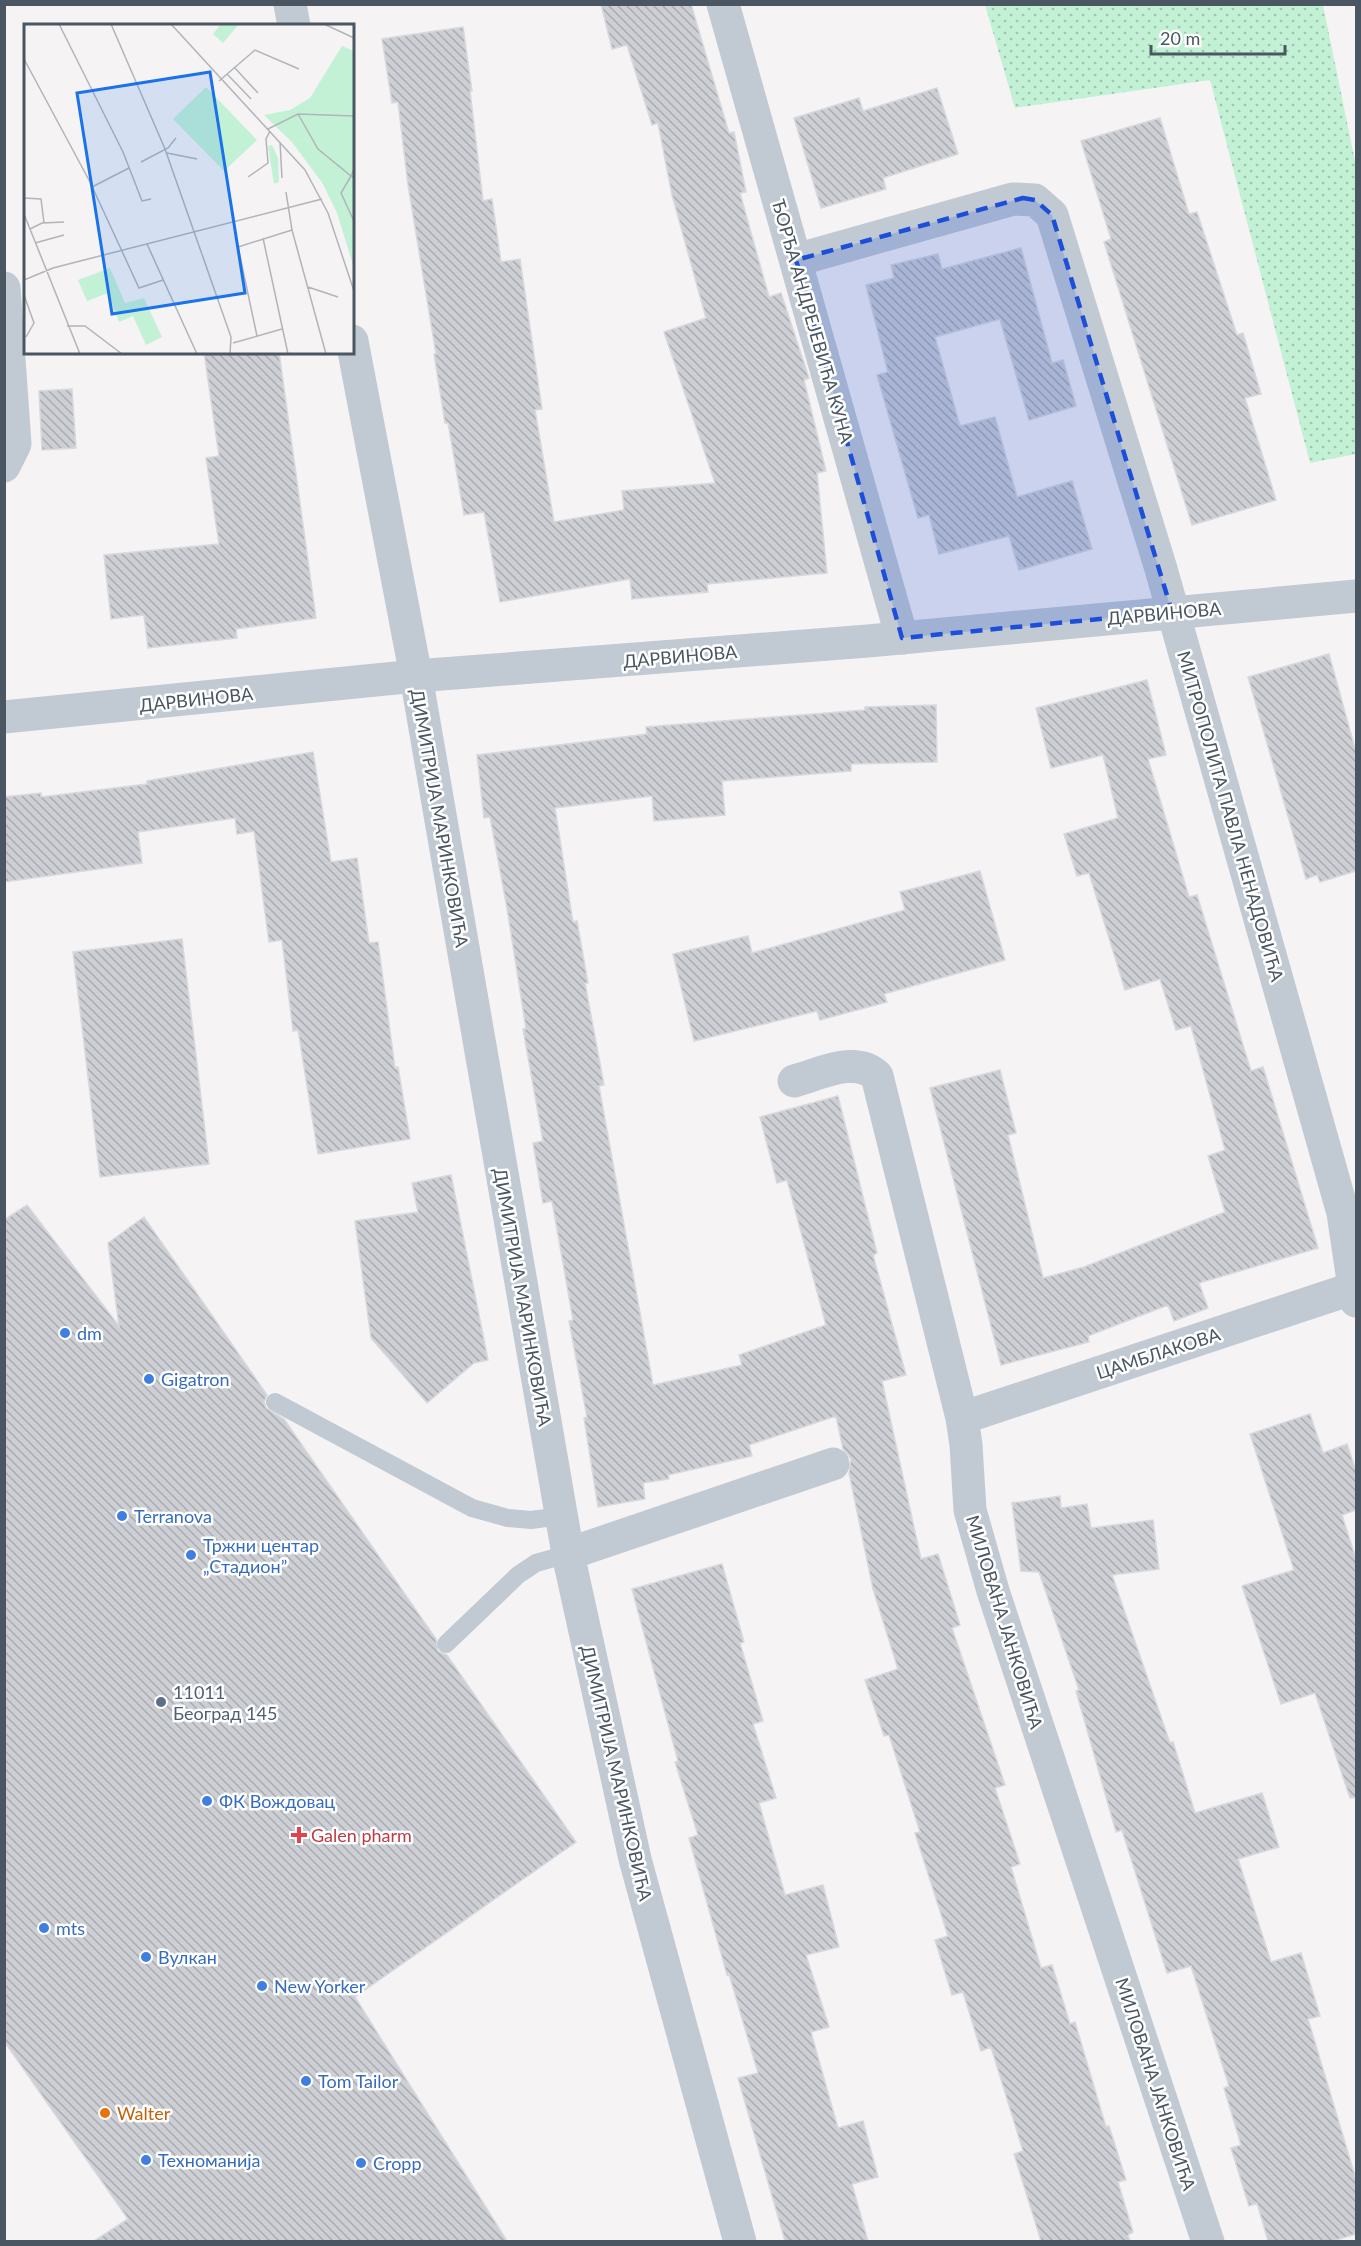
<svg xmlns="http://www.w3.org/2000/svg" width="1361" height="2246" font-family="Lato,sans-serif">
<defs>
<pattern id="park-dots" width="8" height="8" patternUnits="userSpaceOnUse" patternTransform="scale(1.5)"><rect width="8" height="8" fill="#c3f1d5"/><path d="M2 2h.1M6 6h.1" fill="none" stroke="#a0c6b0" stroke-width="1.8" stroke-linecap="round"/></pattern>
<pattern id="building-back-hatch" width="6" height="6" patternUnits="userSpaceOnUse" patternTransform="scale(1.5)"><rect width="6" height="6" fill="#cdcfd5"/><path d="M-1 5l2 2M0 0l6 6M5-1l2 2" fill="none" stroke="#a8abb0"/></pattern>
</defs>
<rect width="100%" height="100%" fill="#f5f3f3"/>
<!-- park -->
<path fill="url(#park-dots)" d="M 985,5 L 1323,5 L 1356,166 L 1356,454 L 1310,463 L 1210,80 L 1015,108 Z"/>
<!-- building -->
<path fill="url(#building-back-hatch)" stroke="#d7d9de" stroke-width="1.5" d="M 601,4 L 691,4 L 729,133 L 734,132 L 746,192 L 740,193 L 769,297 L 781,293 L 809,378 L 804,380 L 826,471 L 817,473 L 827,573 L 707,584 L 708,592 L 632,599 L 630,579 L 500,602 L 484,512 L 464,515 L 448,423 L 445,423 L 434,354 L 436,354 L 408,185 L 398,102 L 392,103 L 382,39 L 463,27 L 472,91 L 470,91 L 483,201 L 492,199 L 501,262 L 520,259 L 542,409 L 535,410 L 554,522 L 624,510 L 622,491 L 715,483 L 664,332 L 706,318 L 672,195 L 658,123 L 652,125 L 627,45 L 612,49 Z
M 937,88 L 958,154 L 883,178 L 886,189 L 821,208 L 794,118 L 859,98 L 863,111 Z
M 1160,118 L 1189,214 L 1197,212 L 1237,335 L 1243,333 L 1261,394 L 1245,398 L 1276,500 L 1192,525 L 1104,242 L 1111,239 L 1081,141 Z
M 1021,248 L 1052,363 L 1063,360 L 1076,406 L 1029,420 L 1000,319 L 935,337 L 960,426 L 995,417 L 1017,497 L 1072,481 L 1092,549 L 1019,570 L 1009,536 L 939,554 L 929,515 L 918,518 L 877,375 L 888,372 L 866,285 L 894,278 L 891,265 L 938,254 L 942,269 Z
M 204,352 L 279,352 L 316,618 L 236,629 L 237,638 L 148,648 L 144,615 L 111,619 L 104,555 L 219,544 L 206,458 L 219,456 Z
M 72,389 L 76,448 L 42,450 L 39,391 Z
M 1329,654 L 1356,752 L 1356,871 L 1320,882 L 1317,875 L 1306,879 L 1248,677 Z
M 1147,680 L 1166,755 L 1148,759 L 1189,897 L 1197,895 L 1251,1071 L 1263,1067 L 1318,1248 L 1199,1283 L 1208,1308 L 1174,1321 L 1168,1305 L 1088,1336 L 1089,1342 L 1001,1365 L 930,1088 L 1000,1070 L 1016,1133 L 1008,1135 L 1043,1278 L 1084,1267 L 1225,1212 L 1208,1156 L 1225,1150 L 1191,1026 L 1176,1030 L 1160,979 L 1125,990 L 1089,873 L 1077,876 L 1064,834 L 1118,818 L 1103,755 L 1051,768 L 1036,708 Z
M 936,705 L 937,762 L 851,764 L 851,771 L 722,781 L 725,815 L 654,821 L 652,796 L 555,808 L 573,922 L 577,921 L 588,983 L 585,983 L 604,1085 L 599,1086 L 653,1385 L 742,1365 L 739,1355 L 826,1325 L 787,1180 L 777,1183 L 760,1117 L 838,1096 L 877,1253 L 873,1255 L 906,1375 L 882,1381 L 921,1559 L 938,1554 L 960,1625 L 952,1628 L 1005,1785 L 995,1788 L 1020,1864 L 1011,1867 L 1041,1968 L 1052,1965 L 1070,2024 L 1075,2022 L 1106,2127 L 1109,2126 L 1126,2180 L 1118,2182 L 1133,2232 L 1128,2235 L 1130,2241 L 1041,2241 L 1014,2154 L 1023,2151 L 991,2047 L 981,2051 L 963,1992 L 952,1995 L 935,1940 L 948,1936 L 915,1833 L 920,1832 L 889,1735 L 884,1736 L 865,1680 L 898,1669 L 873,1589 L 849,1473 L 851,1459 L 843,1449 L 836,1416 L 749,1445 L 752,1456 L 668,1475 L 669,1479 L 643,1483 L 645,1499 L 598,1507 L 584,1418 L 587,1417 L 569,1321 L 573,1320 L 552,1201 L 543,1203 L 533,1143 L 543,1141 L 523,1029 L 526,1029 L 507,908 L 490,817 L 484,818 L 477,755 L 647,734 L 646,727 L 865,710 L 865,707 Z
M 313,752 L 331,862 L 357,858 L 369,943 L 378,942 L 395,1068 L 398,1067 L 410,1139 L 318,1154 L 298,1030 L 293,1031 L 282,940 L 269,942 L 254,831 L 237,834 L 235,818 L 138,832 L 142,863 L 4,882 L 4,797 L 41,793 L 41,797 L 147,784 L 147,781 Z
M 980,871 L 1005,960 L 884,994 L 887,1002 L 820,1020 L 817,1011 L 694,1041 L 673,954 L 748,936 L 752,953 L 905,910 L 900,892 Z
M 182,939 L 209,1164 L 100,1177 L 73,952 Z
M 451,1175 L 488,1360 L 474,1363 L 427,1403 L 371,1338 L 355,1221 L 418,1212 L 412,1183 Z
M 27,1205 L 119,1326 L 108,1243 L 144,1217 L 267,1395 L 264,1402 L 266,1408 L 284,1419 L 436,1639 L 438,1651 L 447,1655 L 576,1842 L 355,1997 L 507,2241 L 94,2241 L 128,2219 L 4,2041 L 4,1220 Z
M 1310,1414 L 1323,1453 L 1347,1444 L 1356,1471 L 1356,1510 L 1342,1515 L 1356,1559 L 1356,1797 L 1350,1798 L 1315,1693 L 1281,1704 L 1242,1586 L 1294,1570 L 1250,1434 Z
M 1060,1496 L 1061,1508 L 1087,1504 L 1091,1528 L 1153,1520 L 1159,1569 L 1112,1575 L 1170,1743 L 1173,1742 L 1195,1813 L 1262,1793 L 1279,1847 L 1238,1859 L 1271,1962 L 1301,1953 L 1320,2016 L 1308,2019 L 1356,2179 L 1356,2234 L 1333,2241 L 1268,2241 L 1257,2203 L 1249,2206 L 1231,2148 L 1241,2145 L 1224,2088 L 1229,2086 L 1191,1966 L 1167,1973 L 1122,1830 L 1116,1832 L 1076,1691 L 1079,1690 L 1039,1572 L 1021,1571 L 1012,1503 Z
M 722,1564 L 744,1642 L 740,1643 L 763,1721 L 753,1724 L 776,1798 L 759,1803 L 785,1895 L 823,1885 L 839,1947 L 806,1955 L 829,2027 L 811,2032 L 838,2128 L 863,2121 L 878,2177 L 852,2184 L 868,2241 L 785,2241 L 738,2078 L 758,2073 L 729,1974 L 727,1975 L 689,1838 L 698,1835 L 675,1762 L 678,1761 L 632,1589 Z"/>
<g fill="none" stroke-linecap="round" stroke-linejoin="round">
<!-- service -->
<path stroke="#c1cad2" stroke-width="18" d="M 275,1402 L 472,1508 L 508,1518 L 531,1520 L 561,1516
M 446,1644 L 518,1575 L 536,1563 L 568,1554"/>
<!-- minor -->
<path stroke="#c1cad2" stroke-width="33" d="M 290,4 L 294,26
M 723,4 L 902,638
M 796,260 L 1013,199 L 1035,200 L 1052,215 L 1161,569 L 1343,1213 L 1356,1301
M 4,288 L 15,444 L 4,466
M 352,341 L 416,676 L 568,1554 L 635,1859 L 740,2242
M 794,1081 C 820,1074 856,1055 877,1076 L 962,1418 L 966,1445 L 970,1510 L 993,1591 L 1208,2242
M 962,1418 L 1354,1288
M 568,1554 L 833,1464"/>
<!-- tertiary -->
<path stroke="#c1cad2" stroke-width="33" d="M 4,717 L 416,676 L 868,641 L 1356,596"/>
</g>
<!-- marked area -->
<path fill="#1d4ed8" fill-opacity="0.2" stroke="#1d4ed8" stroke-width="4.5" stroke-dasharray="12 8" stroke-linejoin="round" d="M 1023,198 L 1035,200 L 1052,215 L 1172,612 L 902,638 L 796,260 Z"/>
<!-- markers -->
<g fill="#3f7fe0" stroke="#fff" stroke-width="2">
<circle cx="65" cy="1333" r="6"/>
<circle cx="149" cy="1379" r="6"/>
<circle cx="122" cy="1516" r="6"/>
<circle cx="191" cy="1555" r="6"/>
<circle cx="207" cy="1801" r="6"/>
<circle cx="44" cy="1928" r="6"/>
<circle cx="146" cy="1957" r="6"/>
<circle cx="262" cy="1986" r="6"/>
<circle cx="306" cy="2081" r="6"/>
<circle cx="146" cy="2160" r="6"/>
<circle cx="361" cy="2163" r="6"/>
</g>
<circle fill="#5c6f8a" stroke="#fff" stroke-width="2" cx="161" cy="1702" r="6"/>
<path fill="#e0444e" stroke="#fff" stroke-width="2" d="M296 1826h6v6h6v6h-6v6h-6v-6h-6v-6h6z"/>
<circle fill="#e8710a" stroke="#fff" stroke-width="2" cx="105" cy="2113" r="6"/>
<g text-anchor="middle" dominant-baseline="central" stroke-width="5" stroke-linejoin="round" paint-order="stroke">
<!-- street labels -->
<g font-size="18" fill="#4a5661" stroke="#fff">
<text transform="translate(813 321) rotate(74)">ЂОРЂА АНДРЕЈЕВИЋА КУНА</text>
<text transform="translate(1164 613) rotate(-5)">ДАРВИНОВА</text>
<text transform="translate(680 656) rotate(-5)">ДАРВИНОВА</text>
<text transform="translate(196 699) rotate(-6)">ДАРВИНОВА</text>
<text transform="translate(1231 816) rotate(74)">МИТРОПОЛИТА ПАВЛА НЕНАДОВИЋА</text>
<text transform="translate(440 818) rotate(80)">ДИМИТРИЈА МАРИНКОВИЋА</text>
<text transform="translate(523 1297) rotate(80)">ДИМИТРИЈА МАРИНКОВИЋА</text>
<text transform="translate(1158 1353) rotate(-18)">ЦАМБЛАКОВА</text>
<text transform="translate(1005 1622) rotate(73)">МИЛОВАНА ЈАНКОВИЋА</text>
<text transform="translate(617 1773) rotate(77)">ДИМИТРИЈА МАРИНКОВИЋА</text>
<text transform="translate(1156 2084) rotate(72)">МИЛОВАНА ЈАНКОВИЋА</text>
</g>
<!-- shop labels -->
<g font-size="18" fill="#366cbe" stroke="#fff" text-anchor="start">
<text x="77" y="1333">dm</text>
<text x="161" y="1379">Gigatron</text>
<text x="134" y="1516">Terranova</text>
<text x="203" y="1545">Тржни центар<tspan x="203" dy="21">„Стадион”</tspan></text>
<text x="219" y="1801">ФК Вождовац</text>
<text x="56" y="1928">mts</text>
<text x="158" y="1957">Вулкан</text>
<text x="274" y="1986">New Yorker</text>
<text x="318" y="2081">Tom Tailor</text>
<text x="158" y="2160">Техноманија</text>
<text x="373" y="2163">Cropp</text>
</g>
<!-- service labels -->
<g font-size="18" fill="#4e5e75" stroke="#fff" text-anchor="start">
<text x="173" y="1692">11011<tspan x="173" dy="21">Београд 145</tspan></text>
</g>
<!-- health labels -->
<g font-size="18" fill="#be3a42" stroke="#fff" text-anchor="start">
<text x="311" y="1835">Galen pharm</text>
</g>
<!-- food labels -->
<g font-size="18" fill="#c56008" stroke="#fff" text-anchor="start">
<text x="117" y="2113">Walter</text>
</g>
</g>
<!-- overview -->
<g transform="translate(24 24)">
<rect width="330" height="330" fill="#f5f3f3"/>
<path d="M 248,121 L 254,134 L 255,158 L 250,160 L 244,122 Z" fill="#c3f1d5"/>
<path d="M 282,114 L 316,174 L 330,215 L 330,244 L 313,189 L 299,160 L 268,118 Z" fill="#c3f1d5"/>
<path d="M 318,22 L 330,27 L 330,215 L 316,174 L 282,114 L 268,118 L 240,91 L 266,86 L 286,74 Z" fill="#c3f1d5"/>
<path d="M 86,244 L 101,279 L 120,274 L 138,313 L 122,321 L 109,292 L 95,298 L 84,269 L 63,277 L 54,256 Z" fill="#c3f1d5"/>
<path d="M 197,0 L 215,0 L 199,19 L 189,10 ZM 182,63 L 233,116 L 200,147 L 149,95 Z" fill="#c3f1d5"/>
<path fill="none" stroke="#b1b4b9" stroke-width="1.5" d="M 35,0 L 99,128 L 118,177 L 127,175M 87,0 L 141,125 L 207,313 L 206,330M 147,0 L 281,146 L 304,189 L 330,267M 300,0 L 330,14M 0,35 L 66,158 L 115,264 L 139,256M 210,43 L 234,69M 203,50 L 227,75M 195,57 L 231,26 L 275,45M 274,90 L 294,125 L 327,152 L 330,145M 244,105 L 274,90 L 330,92M 256,118 L 258,154M 143,129 L 173,135M 117,138 L 144,124 L 152,114M 224,153 L 244,139 L 242,115 L 246,107M 330,153 L 327,152 L 317,169 L 330,197M 68,163 L 105,144M 262,168 L 268,206 L 302,330M 0,174 L 17,175 L 20,199M 0,190 L 56,330M 6,205 L 18,199 L 40,198M 239,214 L 264,330M 11,219 L 40,211M 123,220 L 173,330M 0,256 L 29,244 L 298,175M 284,263 L 314,273M 0,271 L 10,299 L 2,313M 43,302 L 61,302 L 98,330M 233,312 L 214,223 L 268,206M 209,319 L 258,305"/>
<path fill="#1a73e8" fill-opacity="0.15" stroke="#1a73e8" stroke-width="3" d="M 186,48 L 221,269 L 88,290 L 53,69 Z"/>
<rect width="330" height="330" fill="none" stroke="#4a5661" stroke-width="3"/>
</g>
<!-- border -->
<rect width="1361" height="2246" fill="none" stroke="#4a5661" stroke-width="12"/>
<!-- scale -->
<path d="M1151 45v9h134v-9" fill="none" stroke="#4a5661" stroke-width="3"/>
<text x="1160" y="45" font-size="18" fill="#4a5661" stroke="#ffffff" stroke-width="4.5" paint-order="stroke">20 m</text>
</svg>
